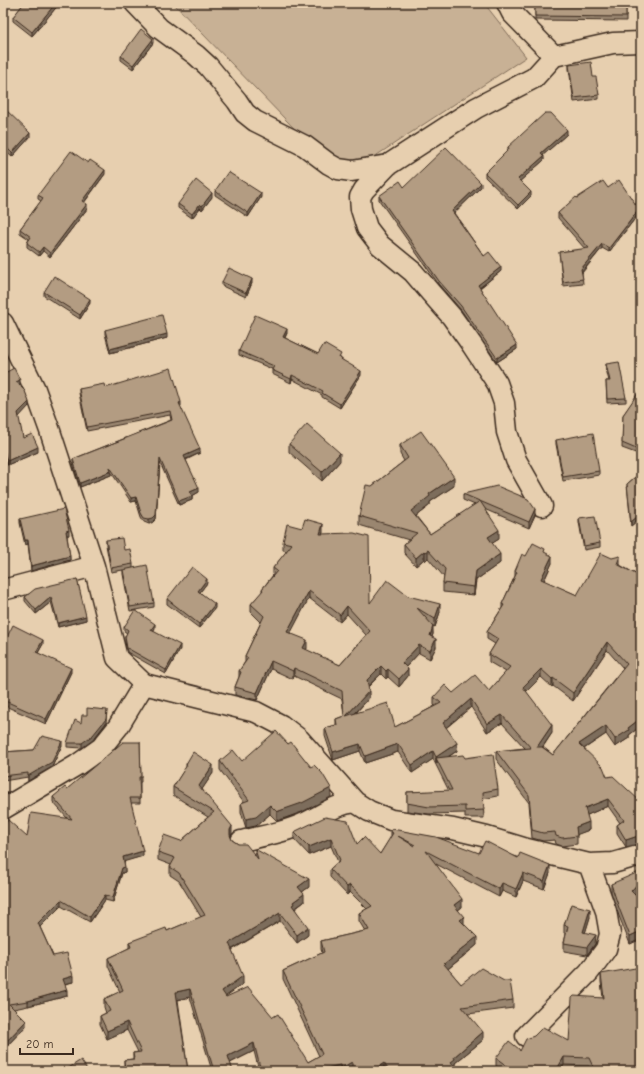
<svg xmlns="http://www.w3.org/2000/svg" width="644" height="1074" font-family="'Comic Neue',sans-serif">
<rect width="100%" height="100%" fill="#e7cfaf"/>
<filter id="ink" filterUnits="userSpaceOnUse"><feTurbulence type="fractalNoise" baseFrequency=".025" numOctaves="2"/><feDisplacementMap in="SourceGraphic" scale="8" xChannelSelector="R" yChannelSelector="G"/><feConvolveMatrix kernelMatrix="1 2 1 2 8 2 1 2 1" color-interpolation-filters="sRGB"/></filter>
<g filter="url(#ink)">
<!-- green -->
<path fill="#c8b195" stroke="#826e5a" d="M 173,3 L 484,3 L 526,57 L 342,178 Z"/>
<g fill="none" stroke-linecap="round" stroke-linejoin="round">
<defs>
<path id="minor" d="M 135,3 L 159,28 L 196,55 L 208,66 L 237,101 L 245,113 L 255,121 L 305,146 L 329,164 L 338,169 L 352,171 L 388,165
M 507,3 L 512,13 L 554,56
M 3,323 L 35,389 L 50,431 L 94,566 L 117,658 L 144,684 L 256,712 L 281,725 L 299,739 L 355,802 L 369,811 L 391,820 L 453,829 L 487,837 L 527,849 L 589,864 L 613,863 L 641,855
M 542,506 L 516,460 L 507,432 L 504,403 L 497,383 L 472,345 L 452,317 L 430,292 L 413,272 L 380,245 L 367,228 L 361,209 L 360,197 L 364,190 L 388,165 L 476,108 L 534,78 L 554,56 L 613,43 L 641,42
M 3,590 L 94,566
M 3,809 L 77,765 L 101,748 L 118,727 L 144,684
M 241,841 C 263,836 286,832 307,822 C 323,814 337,804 355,802
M 526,1036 L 589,972 L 606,949 L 610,934 L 606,911 L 589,864"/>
</defs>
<!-- minor casing -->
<use href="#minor" stroke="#3b2a1e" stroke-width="23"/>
<!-- minor -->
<use href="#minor" stroke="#e7cfaf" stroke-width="20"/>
</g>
<!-- wall -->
<path fill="#9a8670" stroke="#3b2a1e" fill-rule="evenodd" d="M 18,3 L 60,3 L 32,36 L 13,21 L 13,17 L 22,6 Z
M 535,3 L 626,3 L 626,21 L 535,20 Z
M 153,43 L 133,69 L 121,60 L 121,56 Z
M 569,65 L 593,77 L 599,95 L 599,99 L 574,102 L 569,69 Z
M 3,107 L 30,137 L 12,157 L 3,149 Z
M 567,134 L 543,155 L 544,160 L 520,181 L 531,196 L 518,209 L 485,177 L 485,173 L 508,150 L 508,147 Z
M 88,163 L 105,174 L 84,203 L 87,209 L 50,257 L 43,251 L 39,256 L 27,247 L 27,243 L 29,239 L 20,233 L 20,229 L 41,201 L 38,199 L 38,195 Z
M 404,187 L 481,187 L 454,213 L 484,256 L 501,271 L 480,288 L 517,349 L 497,362 L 461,310 L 439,285 L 379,200 L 379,196 Z
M 608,188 L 636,205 L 641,192 L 641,228 L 637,216 L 609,252 L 602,248 L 582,273 L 583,284 L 563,286 L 559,252 L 585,249 L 558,218 L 558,213 L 577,198 Z
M 215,191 L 261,197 L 248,217 L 215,195 Z
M 212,197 L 202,210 L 200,208 L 192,218 L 178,208 L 178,204 Z
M 222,282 L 252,283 L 246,297 L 222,286 Z
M 44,292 L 90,303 L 80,319 L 44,296 Z
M 105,330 L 167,338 L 110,353 L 105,334 Z
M 287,333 L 285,338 L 318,354 L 341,358 L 341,359 L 361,375 L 340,408 L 322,397 L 322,395 L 292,379 L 291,383 L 272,374 L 272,369 L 239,355 L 239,351 Z
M 606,364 L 626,398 L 626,402 L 607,403 L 606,381 L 609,381 L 606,369 Z
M 3,374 L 20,384 L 19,385 L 29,406 L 18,417 L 23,438 L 38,452 L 7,465 L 3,450 Z
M 105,388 L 181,406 L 180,407 L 200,453 L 186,460 L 199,492 L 192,496 L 192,500 L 179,505 L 160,463 L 156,519 L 153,522 L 149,524 L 144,522 L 141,517 L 136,501 L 131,502 L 111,472 L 111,475 L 80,487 L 73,463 L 73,459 L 171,420 L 170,415 L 87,431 L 79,393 L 79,389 Z
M 641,390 L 641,455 L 622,448 L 623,415 Z
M 556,440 L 599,471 L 599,475 L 563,481 L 556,444 Z
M 289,444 L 340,461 L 322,481 L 289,452 Z
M 400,445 L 454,486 L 430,502 L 430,505 L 416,516 L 430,534 L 475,505 L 463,500 L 463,494 L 535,515 L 529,528 L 485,509 L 499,539 L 492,543 L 500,563 L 476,580 L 474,595 L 443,592 L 443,583 L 444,577 L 428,558 L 425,561 L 424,559 L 416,566 L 404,553 L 404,544 L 409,540 L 359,525 L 359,516 L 372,486 L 404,461 L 400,454 Z
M 641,472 L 641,523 L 638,520 L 631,526 L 627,484 Z
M 579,518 L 600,543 L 600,547 L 584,550 L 579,522 Z
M 20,519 L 69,535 L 67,535 L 70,560 L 31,571 L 28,544 L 25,545 L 20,523 Z
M 302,528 L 323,532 L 322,534 L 370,603 L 408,596 L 440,612 L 435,627 L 432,625 L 433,634 L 432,637 L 436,647 L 430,659 L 419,653 L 406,667 L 408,676 L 399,687 L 388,677 L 386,679 L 381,674 L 368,687 L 369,698 L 356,713 L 395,727 L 435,706 L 434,705 L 434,697 L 453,693 L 489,691 L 506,672 L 489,662 L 489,654 L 495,644 L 487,639 L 487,632 L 502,608 L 502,604 L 515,576 L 515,571 L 526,556 L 545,553 L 552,563 L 544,581 L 577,595 L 620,564 L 620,565 L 641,577 L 641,726 L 629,735 L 629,738 L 615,747 L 606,734 L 584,749 L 607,777 L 641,802 L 641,844 L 638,844 L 626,847 L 617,833 L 617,825 L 620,823 L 608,806 L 587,815 L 589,830 L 577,834 L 577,844 L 562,846 L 556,844 L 555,840 L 543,841 L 532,838 L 529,803 L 496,759 L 496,751 L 525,748 L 502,723 L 487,732 L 471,707 L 446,728 L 457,751 L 448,757 L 465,758 L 498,789 L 498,796 L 483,799 L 484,818 L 465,818 L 465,813 L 429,814 L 407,811 L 407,792 L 449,791 L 433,759 L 412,773 L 398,752 L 365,763 L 360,751 L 333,760 L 325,736 L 325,728 L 336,725 L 336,719 L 344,716 L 342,699 L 294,676 L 293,679 L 271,669 L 257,700 L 235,695 L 235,687 L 239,677 L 239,671 L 245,662 L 245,656 L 261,622 L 251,612 L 251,604 L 262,592 L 262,589 L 273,575 L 273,568 L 287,551 L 283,550 L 283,542 ZM 309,598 L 340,622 L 347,614 L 366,635 L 340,665 L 306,650 L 307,648 L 290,633 ZM 607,650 L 623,668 L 553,755 L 543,747 L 552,733 L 526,691 L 541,677 L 552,687 L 553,686 L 573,701 Z
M 106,540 L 133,564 L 133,568 L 154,603 L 154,607 L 130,611 L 123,574 L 123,570 L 111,572 L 106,545 Z
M 77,579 L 86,620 L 58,627 L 51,602 L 36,614 L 25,601 L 25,597 Z
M 207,583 L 200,592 L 215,608 L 199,628 L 167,604 L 167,599 Z
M 124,627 L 155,628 L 153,631 L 180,649 L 166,674 L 127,652 L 125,642 L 125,637 L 127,633 L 124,631 Z
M 43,644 L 38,653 L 71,672 L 46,724 L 3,705 L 3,646 Z
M 81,723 L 106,723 L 93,740 L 82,748 L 67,747 L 67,743 Z
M 140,742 L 141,782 L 140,782 L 140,803 L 131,803 L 143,856 L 124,861 L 125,872 L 122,873 L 113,902 L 105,900 L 90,922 L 61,906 L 40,927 L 53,956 L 73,982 L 65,984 L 67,996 L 28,1006 L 14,1009 L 26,1026 L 3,1050 L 3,828 L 27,837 L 67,818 L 53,802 L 53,797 L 67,789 Z
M 62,745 L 52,767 L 28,781 L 28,777 L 3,781 L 3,752 L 34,750 Z
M 220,761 L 242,761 L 331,797 L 302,812 L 279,820 L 277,821 L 270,814 L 256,826 L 246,828 L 241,812 L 241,803 L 244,802 L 220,770 Z
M 186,764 L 213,773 L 202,789 L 232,834 L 231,837 L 232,840 L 255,855 L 255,849 L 309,887 L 302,892 L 304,902 L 295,909 L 308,935 L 297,943 L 280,921 L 232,950 L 243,984 L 225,996 L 308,1062 L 319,1056 L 283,979 L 283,971 L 322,953 L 321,949 L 321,941 L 365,931 L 359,921 L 359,913 L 367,909 L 350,892 L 347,895 L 330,877 L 330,869 L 338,862 L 331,846 L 309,855 L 294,839 L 294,832 L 357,844 L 380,854 L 391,837 L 391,832 L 479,853 L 518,858 L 550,873 L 544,889 L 523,881 L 516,897 L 502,891 L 499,897 L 436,864 L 462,907 L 458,910 L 464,924 L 477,945 L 448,969 L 461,984 L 513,1000 L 513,1008 L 468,1014 L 483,1040 L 455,1063 L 455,1067 L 458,1071 L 352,1071 L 352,1070 L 350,1071 L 259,1071 L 254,1051 L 230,1063 L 233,1071 L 212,1071 L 190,997 L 178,1000 L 188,1071 L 124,1069 L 124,1060 L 133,1059 L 133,1053 L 138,1052 L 127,1030 L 107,1039 L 100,1024 L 100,1016 L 106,1013 L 104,1007 L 104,999 L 120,992 L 108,966 L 108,958 L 129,948 L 129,942 L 167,931 L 201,917 L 179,881 L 170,875 L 170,867 L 171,865 L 158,860 L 158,852 L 181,841 L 208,817 L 173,795 L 173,787 L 186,767 Z
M 641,770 L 641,786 L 636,779 L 636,771 Z
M 611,884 L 641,888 L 635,895 L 641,903 L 641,939 L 630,944 L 619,916 L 611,892 Z
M 590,917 L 585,933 L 596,943 L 587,955 L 564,951 L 564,943 L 566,934 L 564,933 L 564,925 Z
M 601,974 L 641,1071 L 592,1071 L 589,1066 L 564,1065 L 560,1071 L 501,1071 L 502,1070 L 496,1066 L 496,1058 L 520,1051 L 569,1041 L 603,998 L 601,982 Z"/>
<!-- shaded-wall -->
<path fill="#7d6d5b" stroke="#3b2a1e" d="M 56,3 L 60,3 L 32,36 L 32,32 Z
M 153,39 L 153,43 L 133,69 L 133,65 Z
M 567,130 L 567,134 L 541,157 L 541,153 Z
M 30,133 L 30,137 L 12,157 L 12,153 Z
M 544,156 L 544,160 L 518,183 L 518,179 Z
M 105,170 L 105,174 L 82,205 L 82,201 Z
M 481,183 L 481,187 L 452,215 L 452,211 Z
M 531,192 L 531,196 L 518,209 L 518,205 Z
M 212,193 L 212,197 L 202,210 L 202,206 Z
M 261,193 L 261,197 L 248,217 L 248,213 Z
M 87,204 L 87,209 L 50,257 L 50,253 Z
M 200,204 L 200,208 L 192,218 L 192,214 Z
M 637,212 L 637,216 L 609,252 L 609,248 Z
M 602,244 L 602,248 L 581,273 L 581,269 Z
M 43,247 L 43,251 L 39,256 L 39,252 Z
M 501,267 L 501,271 L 478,289 L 478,285 Z
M 252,279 L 252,283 L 246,297 L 246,293 Z
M 90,299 L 90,303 L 80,319 L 80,315 Z
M 287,329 L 287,333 L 283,341 L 283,337 Z
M 167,334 L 167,338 L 110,353 L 110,349 Z
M 517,345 L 517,349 L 497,362 L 497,358 Z
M 361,371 L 361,375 L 340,408 L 340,404 Z
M 292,375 L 292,379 L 291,383 L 291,379 Z
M 20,380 L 20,384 L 16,386 L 16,382 Z
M 29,402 L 29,406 L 18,418 L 18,413 Z
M 181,402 L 181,406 L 179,407 L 179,403 Z
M 38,447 L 38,452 L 7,465 L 7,461 Z
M 200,449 L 200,453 L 184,460 L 184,456 Z
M 340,453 L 340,461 L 322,481 L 322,472 Z
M 160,459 L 156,519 L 153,522 L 149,524 L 149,519 Z
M 111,471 L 111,475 L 80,487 L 80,483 Z
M 454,477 L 454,486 L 430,502 L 430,505 L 411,520 L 411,511 L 429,494 Z
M 199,488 L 199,492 L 192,496 L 192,500 L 179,505 L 179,501 L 190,492 Z
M 136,497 L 136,501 L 131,502 L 131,498 Z
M 535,509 L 535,515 L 529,528 L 529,522 Z
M 638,516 L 638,520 L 631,526 L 631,522 Z
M 323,524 L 323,532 L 320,541 L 320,534 Z
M 69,530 L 69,535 L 66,535 L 66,531 Z
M 499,530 L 499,539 L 488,546 L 488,537 Z
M 25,540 L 28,540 L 28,544 L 25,545 Z
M 428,550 L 428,558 L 425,561 L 425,552 Z
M 424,551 L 424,559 L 416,566 L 416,558 Z
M 500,554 L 500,563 L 476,580 L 474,595 L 474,587 L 476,571 Z
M 70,556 L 70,560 L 31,571 L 31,566 Z
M 552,556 L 552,563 L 541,587 L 541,579 Z
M 620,556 L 620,564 L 617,572 L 617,564 Z
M 207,579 L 207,583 L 198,595 L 198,591 Z
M 309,591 L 309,598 L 287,640 L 287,632 Z
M 51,597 L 51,602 L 36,614 L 36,610 Z
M 215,604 L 215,608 L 199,628 L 199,624 Z
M 440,604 L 440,612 L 435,627 L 435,619 Z
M 347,606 L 347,614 L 340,622 L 340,615 Z
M 86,616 L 86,620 L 58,627 L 58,623 Z
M 155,624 L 155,628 L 151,634 L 151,630 Z
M 433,626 L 433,634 L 430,644 L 430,636 Z
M 436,639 L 436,647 L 430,659 L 430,651 Z
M 43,640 L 43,644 L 36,656 L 36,652 Z
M 307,640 L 307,648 L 303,656 L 303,648 Z
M 607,642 L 607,650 L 573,701 L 573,693 Z
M 180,645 L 180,649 L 166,674 L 166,670 Z
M 419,645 L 419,653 L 402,671 L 402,663 Z
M 271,661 L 271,669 L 257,700 L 257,693 Z
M 381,666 L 381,674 L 367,687 L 367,680 Z
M 71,668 L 71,672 L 46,724 L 46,719 Z
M 294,668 L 294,676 L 293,679 L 293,671 Z
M 388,669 L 388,677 L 386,679 L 386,671 Z
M 408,669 L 408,676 L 399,687 L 399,679 Z
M 541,669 L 541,677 L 523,695 L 523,687 Z
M 553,678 L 553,686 L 552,687 L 552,679 Z
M 369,691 L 369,698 L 346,723 L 346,716 Z
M 471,699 L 471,707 L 443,730 L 443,723 Z
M 107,710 L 106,723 L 93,740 L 82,748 L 82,743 Z
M 502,715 L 502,723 L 487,732 L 487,724 Z
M 641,718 L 641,726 L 629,735 L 629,738 L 615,747 L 615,739 L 628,728 Z
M 552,725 L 552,733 L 537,755 L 537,747 Z
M 5,726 L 5,730 L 3,737 L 3,733 Z
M 606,726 L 606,734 L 579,752 L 579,744 Z
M 62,741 L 62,745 L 52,767 L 28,781 L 28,776 Z
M 457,743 L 457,751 L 438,763 L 436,758 L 436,764 L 436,757 Z
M 360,744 L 360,751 L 333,760 L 333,752 Z
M 398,744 L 398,752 L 365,763 L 365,756 Z
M 433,751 L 433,759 L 412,773 L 412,765 Z
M 213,765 L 213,773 L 199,794 L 199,786 Z
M 331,788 L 331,797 L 302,812 L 277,821 L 277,812 Z
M 608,799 L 608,806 L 585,816 L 585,808 Z
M 270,805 L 270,814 L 256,826 L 246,828 L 246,819 Z
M 589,822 L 589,830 L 576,835 L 576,827 Z
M 232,826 L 232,834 L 230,838 L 230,830 Z
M 638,836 L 638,844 L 626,847 L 626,840 Z
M 331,838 L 331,846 L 309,855 L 309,847 Z
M 143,851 L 143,856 L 123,862 L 123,857 Z
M 550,865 L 550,873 L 544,889 L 544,881 Z
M 125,867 L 125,872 L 122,873 L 113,902 L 113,897 L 122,868 Z
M 523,873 L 523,881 L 516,897 L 516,889 Z
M 309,879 L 309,887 L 298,895 L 298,887 Z
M 641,880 L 641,888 L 631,898 L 631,891 Z
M 502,883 L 502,891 L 499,897 L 499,889 Z
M 350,885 L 350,892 L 347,895 L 347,887 Z
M 304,894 L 304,902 L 294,909 L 292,905 L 293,902 Z
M 105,895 L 105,900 L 90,922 L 90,917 Z
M 462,899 L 462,907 L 454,913 L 454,905 Z
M 61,900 L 61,906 L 38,929 L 38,923 Z
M 590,909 L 590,917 L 583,940 L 583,932 Z
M 280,913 L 280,921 L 229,951 L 229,943 Z
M 464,917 L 464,925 L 460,920 Z
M 308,927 L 308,935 L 297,943 L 297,935 Z
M 641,931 L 641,939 L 630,944 L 630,936 Z
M 596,935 L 595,944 L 587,955 L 587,947 Z
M 477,937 L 477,945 L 444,972 L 444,964 Z
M 73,976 L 73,982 L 63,984 L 63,979 Z
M 243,976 L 243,984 L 222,999 L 222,991 Z
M 190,989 L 190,997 L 176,1000 L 176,992 Z
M 67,990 L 67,996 L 28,1006 L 28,1001 Z
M 26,1021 L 26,1026 L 3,1050 L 3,1045 Z
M 127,1022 L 127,1030 L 107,1039 L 107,1031 Z
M 483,1032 L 483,1040 L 455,1063 L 455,1067 L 451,1070 L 451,1062 L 454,1057 Z
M 254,1043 L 254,1051 L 228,1064 L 228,1056 Z
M 564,1057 L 564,1065 L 560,1071 L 556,1071 Z
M 352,1062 L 352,1070 L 350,1071 L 341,1071 L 341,1068 Z
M 384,1063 L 384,1071 L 372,1071 Z
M 340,1065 L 340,1071 L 312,1071 Z"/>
<!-- building -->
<path fill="#b39c82" stroke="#3b2a1e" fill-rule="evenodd" d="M 24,3 L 56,3 L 32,32 L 13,17 Z
M 535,3 L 626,3 L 626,17 L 535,16 Z
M 141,29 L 153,39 L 133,65 L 121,56 Z
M 591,62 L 593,77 L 596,77 L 599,95 L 574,98 L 569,65 Z
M 3,107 L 30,133 L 12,153 L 3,144 Z
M 545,113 L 551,113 L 567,130 L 541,153 L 544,156 L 518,179 L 531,192 L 518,205 L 485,173 L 509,149 L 508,147 Z
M 446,147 L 481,183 L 452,211 L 484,256 L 489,252 L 501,267 L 478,285 L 517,345 L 497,358 L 461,306 L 439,281 L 379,196 L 400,181 L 404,187 Z
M 71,151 L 88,163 L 90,160 L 105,170 L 82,201 L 87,204 L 50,253 L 43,247 L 39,252 L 27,243 L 31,237 L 20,229 L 43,198 L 38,195 Z
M 228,172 L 261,193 L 248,213 L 215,191 Z
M 196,180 L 212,193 L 202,206 L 200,204 L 192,214 L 178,204 Z
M 619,180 L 636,205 L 639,188 L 641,192 L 641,224 L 637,212 L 609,248 L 602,244 L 581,269 L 583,279 L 563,282 L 559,252 L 589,248 L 558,213 L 576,197 L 577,198 L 603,181 L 608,188 Z
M 229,268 L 252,279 L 246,293 L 222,282 Z
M 54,276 L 90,299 L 80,315 L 44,292 Z
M 162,315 L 167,334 L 110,349 L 105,330 Z
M 255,315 L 287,329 L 283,337 L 318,354 L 324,344 L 341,354 L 339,358 L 361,371 L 340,404 L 322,393 L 323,391 L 292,375 L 291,379 L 272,370 L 274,366 L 239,351 Z
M 619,362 L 626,398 L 607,399 L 606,381 L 610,381 L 606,364 Z
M 14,368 L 20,380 L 16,382 L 25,391 L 29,402 L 18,413 L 23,438 L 32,434 L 38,447 L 7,461 L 3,445 L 3,374 Z
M 171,368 L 181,402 L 179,403 L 200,449 L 184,456 L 199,488 L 190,492 L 192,496 L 179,501 L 160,459 L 156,515 L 153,518 L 149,519 L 144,518 L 141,513 L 136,497 L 131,498 L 110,467 L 111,471 L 80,483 L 73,459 L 172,420 L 170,411 L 87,427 L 79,389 L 104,384 L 105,388 Z
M 640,390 L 641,390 L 641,451 L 622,443 L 623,415 Z
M 307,424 L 340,453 L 322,472 L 289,444 Z
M 421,431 L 454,477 L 429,494 L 430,496 L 411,511 L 430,534 L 480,501 L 499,530 L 488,537 L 500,554 L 476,571 L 474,587 L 443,583 L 445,569 L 428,550 L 425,552 L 424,551 L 416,558 L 404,544 L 417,533 L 359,516 L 366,485 L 372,486 L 408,458 L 400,445 Z
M 593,433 L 599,471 L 563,477 L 556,440 Z
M 641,472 L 641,518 L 638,516 L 631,522 L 627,484 Z
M 497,486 L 528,499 L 535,509 L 529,522 L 463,494 Z
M 64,509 L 69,530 L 66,531 L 70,556 L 31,566 L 28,540 L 25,540 L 20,519 Z
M 595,516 L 600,543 L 584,546 L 579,518 Z
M 305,519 L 323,524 L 320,534 L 354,533 L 369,537 L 370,603 L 387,580 L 408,596 L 440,604 L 435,619 L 417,608 L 433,626 L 430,636 L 436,639 L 430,651 L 419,645 L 402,663 L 408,669 L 399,679 L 388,669 L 386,671 L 381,666 L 367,680 L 369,691 L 346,716 L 388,703 L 395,727 L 441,703 L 434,697 L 445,685 L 453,693 L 475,675 L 489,691 L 510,667 L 489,654 L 498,639 L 487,632 L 504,605 L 502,604 L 517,572 L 515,571 L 522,554 L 526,556 L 533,543 L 545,549 L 544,552 L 552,556 L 541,579 L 577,595 L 601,553 L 612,558 L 620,556 L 617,564 L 641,577 L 641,718 L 628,728 L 629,730 L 615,739 L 606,726 L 579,744 L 603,767 L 607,777 L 613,776 L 641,802 L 641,836 L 638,836 L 626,840 L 617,825 L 624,820 L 608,799 L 585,808 L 589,822 L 576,827 L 577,836 L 562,838 L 556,836 L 555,832 L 543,833 L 532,830 L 529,795 L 496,751 L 531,748 L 502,715 L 487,724 L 471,699 L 443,723 L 457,743 L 436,757 L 433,751 L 412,765 L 398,744 L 365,756 L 360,744 L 333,752 L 325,728 L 337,725 L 336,719 L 344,716 L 342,691 L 294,668 L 293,671 L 271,661 L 257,693 L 235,687 L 241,672 L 239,671 L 248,658 L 245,656 L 264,616 L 251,604 L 263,590 L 262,589 L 277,571 L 273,568 L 292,544 L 283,542 L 287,524 L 302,528 ZM 309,591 L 340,615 L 347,606 L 370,631 L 340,665 L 303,648 L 307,640 L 287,632 ZM 607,642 L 627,664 L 553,755 L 542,747 L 537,747 L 552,725 L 523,687 L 541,669 L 552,679 L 553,678 L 573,693 Z
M 122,538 L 124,550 L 130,549 L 133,564 L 111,568 L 106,540 Z
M 147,565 L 154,603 L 130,607 L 123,570 Z
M 192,567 L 207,579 L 198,591 L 215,604 L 199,624 L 167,599 Z
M 77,579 L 86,616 L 58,623 L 51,597 L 36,610 L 25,597 L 35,589 Z
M 135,610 L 155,624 L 151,630 L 180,645 L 166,670 L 127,648 L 125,637 L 128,630 L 124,627 Z
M 13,625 L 43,640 L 36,652 L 71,668 L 46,719 L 3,700 L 3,651 L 5,647 L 3,645 Z
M 87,708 L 107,710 L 106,719 L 93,735 L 82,743 L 67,743 L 75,720 L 81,723 L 82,715 L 87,715 Z
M 3,725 L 5,726 L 3,733 Z
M 276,731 L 288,744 L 291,742 L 311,767 L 314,765 L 322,773 L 331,788 L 302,803 L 279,811 L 277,812 L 270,805 L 256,817 L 246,819 L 241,803 L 249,800 L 220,761 L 233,750 L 242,761 Z
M 42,736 L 62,741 L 52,762 L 28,776 L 28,773 L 3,776 L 3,752 L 34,750 Z
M 123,742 L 140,742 L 141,777 L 139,777 L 140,798 L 130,798 L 143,851 L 123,857 L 125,867 L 122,868 L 113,897 L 105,895 L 90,917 L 61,900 L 38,923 L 53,956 L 67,953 L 73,976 L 63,979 L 67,990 L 28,1001 L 9,1004 L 26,1021 L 3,1045 L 3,828 L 8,820 L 27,837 L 31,813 L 72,819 L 53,797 L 65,787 L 67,789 Z
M 193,752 L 213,765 L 199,786 L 232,826 L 230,830 L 230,835 L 232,840 L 238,844 L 246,844 L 258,859 L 255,849 L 309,879 L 298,887 L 304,894 L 293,902 L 294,904 L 292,905 L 308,927 L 297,935 L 280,913 L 229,943 L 243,976 L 222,991 L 226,997 L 248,987 L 273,1017 L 278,1014 L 308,1062 L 322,1054 L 283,971 L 324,952 L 321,941 L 369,930 L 359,913 L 372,906 L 350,885 L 347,887 L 330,869 L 340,860 L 331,838 L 309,847 L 294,832 L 325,817 L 348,821 L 357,844 L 364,837 L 380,854 L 393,833 L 391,832 L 392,829 L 436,837 L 479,853 L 485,841 L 518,858 L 520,853 L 550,865 L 544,881 L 523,873 L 516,889 L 502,883 L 499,889 L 426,851 L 462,899 L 454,905 L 464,917 L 460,920 L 477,937 L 444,964 L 461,984 L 481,968 L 504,981 L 510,981 L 513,1000 L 462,1007 L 483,1032 L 454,1057 L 455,1059 L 451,1062 L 458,1071 L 389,1071 L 384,1063 L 372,1071 L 357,1071 L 352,1062 L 341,1068 L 340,1065 L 312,1071 L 261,1071 L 254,1043 L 228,1056 L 233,1071 L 214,1071 L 190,989 L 176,992 L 188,1071 L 119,1071 L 125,1069 L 124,1060 L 134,1059 L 133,1053 L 141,1052 L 127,1022 L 107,1031 L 100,1016 L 110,1011 L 104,999 L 123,990 L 108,958 L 131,947 L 129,942 L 166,928 L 167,931 L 205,915 L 179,873 L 170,867 L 175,858 L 158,852 L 164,835 L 181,841 L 214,812 L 173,787 L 187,765 L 186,764 ZM 398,836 L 415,845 L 414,846 Z
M 493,754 L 498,789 L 483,792 L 484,810 L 465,811 L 465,806 L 429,807 L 407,803 L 407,792 L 452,790 L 436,758 L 463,755 L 465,758 Z
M 641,770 L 641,778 L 636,771 Z
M 641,871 L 641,880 L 631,891 L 641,901 L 641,931 L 630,936 L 619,908 L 611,884 Z
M 571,904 L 590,909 L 583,932 L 596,935 L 587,947 L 564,943 L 568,926 L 564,925 Z
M 641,967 L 641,1071 L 595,1071 L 589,1058 L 564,1057 L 556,1071 L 501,1071 L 507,1066 L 496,1058 L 509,1041 L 519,1049 L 520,1051 L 526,1039 L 534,1036 L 543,1027 L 569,1041 L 572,998 L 574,996 L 604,998 L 601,974 Z
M 81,1060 L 88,1071 L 64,1071 Z"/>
</g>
<!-- margin -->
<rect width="644" height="1074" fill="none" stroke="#e7cfaf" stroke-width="16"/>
<rect x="8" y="8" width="628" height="1058" fill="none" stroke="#3b2a1e" stroke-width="1.5" filter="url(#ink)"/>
<!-- scale -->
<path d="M20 1048v6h53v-6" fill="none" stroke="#3b2a1e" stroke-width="2"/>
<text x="26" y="1048" font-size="12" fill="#3b2a1e" stroke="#e7cfaf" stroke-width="3" paint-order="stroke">20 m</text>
</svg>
